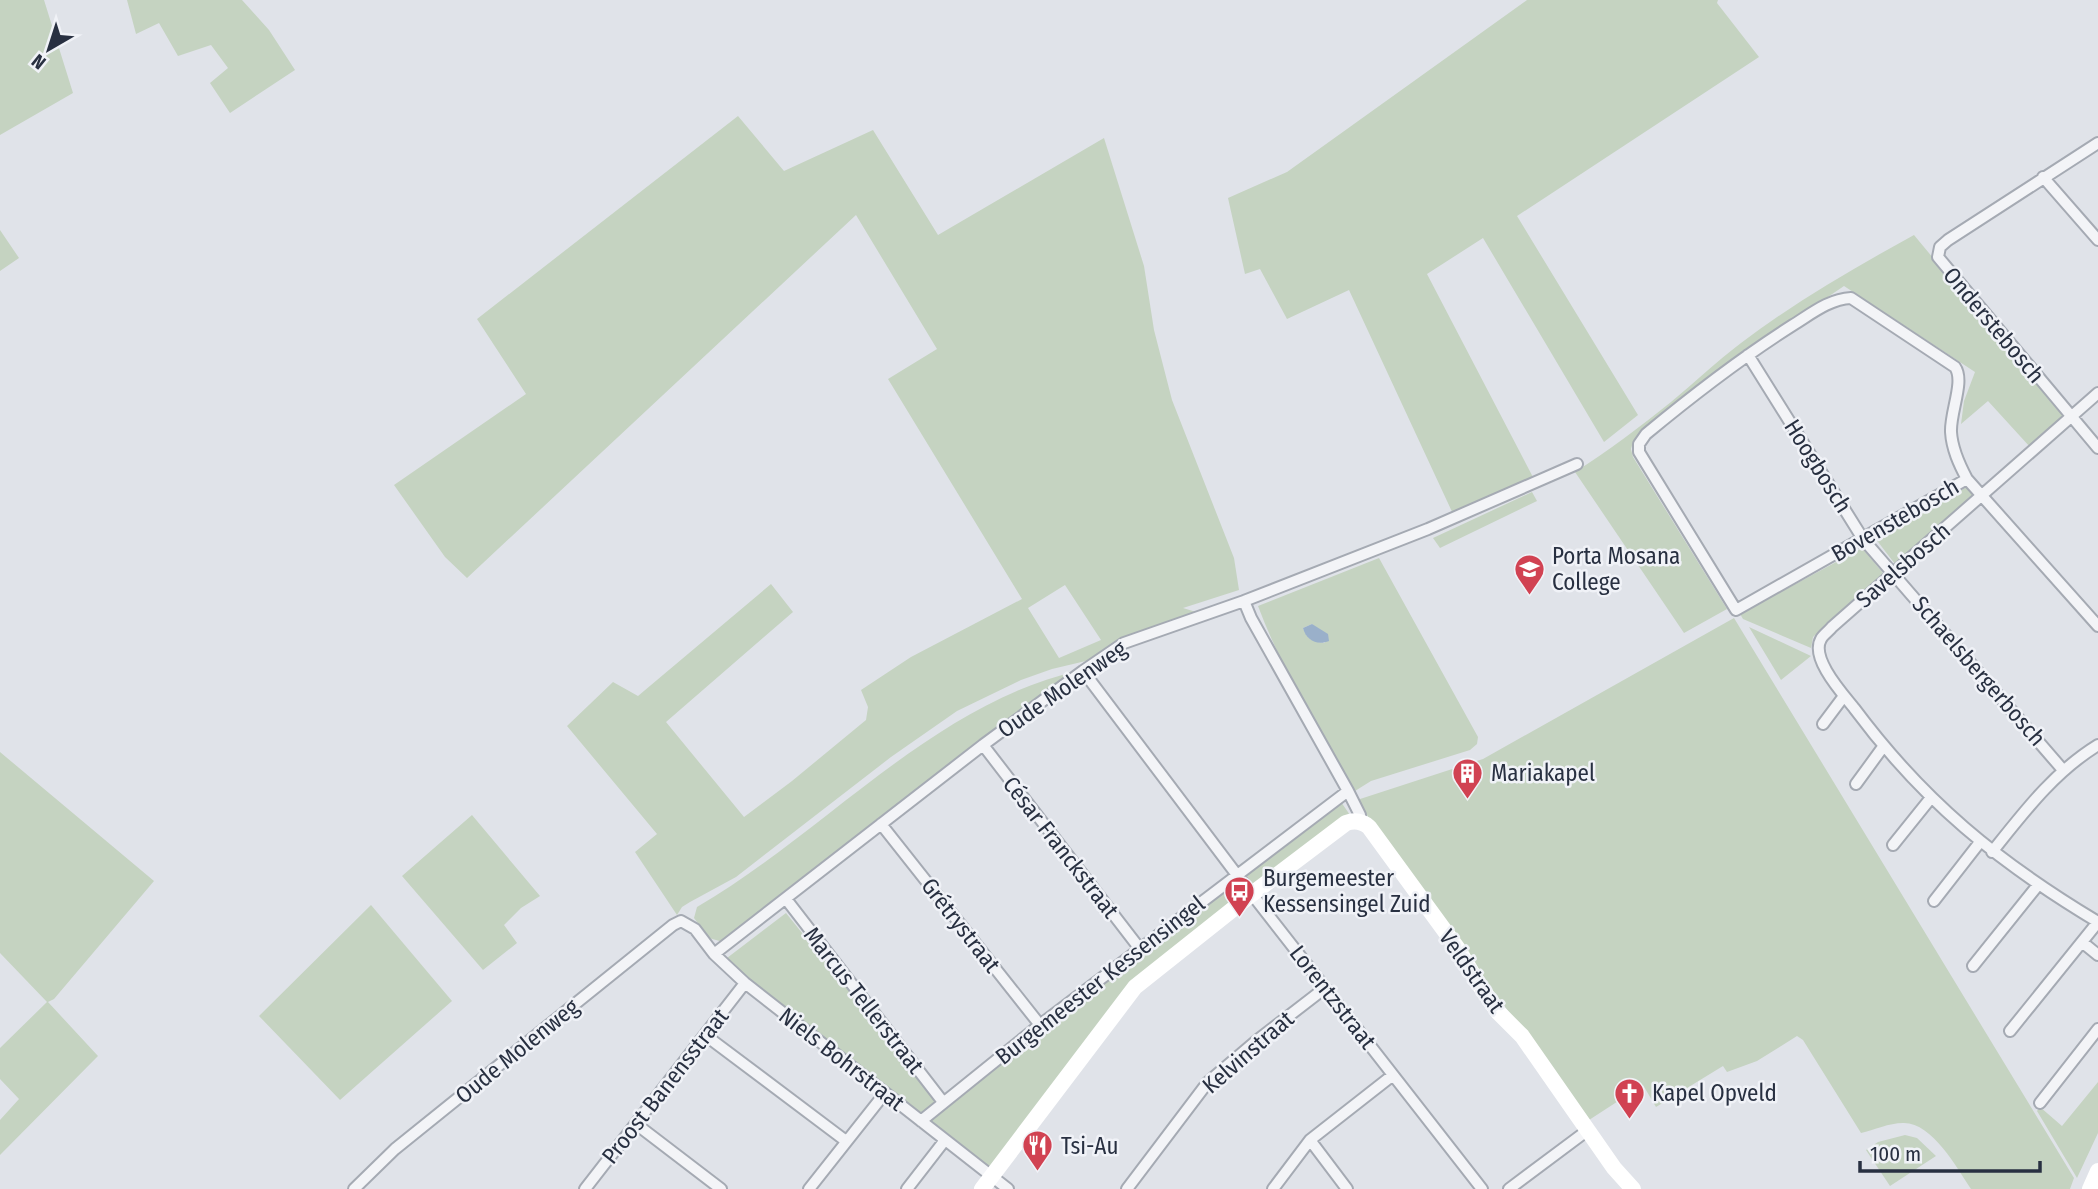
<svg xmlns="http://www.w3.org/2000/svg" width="2098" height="1189" font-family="'Fira Sans Condensed',sans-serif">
<rect width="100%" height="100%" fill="#e0e3e9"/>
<!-- green -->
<path fill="#c5d3c1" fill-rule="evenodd" d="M 0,0 L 44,0 L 73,93 L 0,135 Z
M 127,0 L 242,0 L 269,30 L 295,70 L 230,113 L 210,83 L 228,68 L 211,45 L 178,56 L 159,23 L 136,34 Z
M 1527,0 L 1718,0 L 1717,3 L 1759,57 L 1517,216 L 1638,415 L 1604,442 L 1483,238 L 1427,274 L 1535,481 L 1454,516 L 1349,290 L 1287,319 L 1260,269 L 1245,274 L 1228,198 L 1287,172 Z
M 738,116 L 784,171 L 873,130 L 938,235 L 1104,138 L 1144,266 L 1154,330 L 1172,400 L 1234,558 L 1239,590 L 1183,608 L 1196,612 L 1116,642 L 1090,660 L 1052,669 L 1021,680 L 957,711 L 891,757 L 736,877 L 690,902 L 682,907 L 677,915 L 635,852 L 657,834 L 567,726 L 613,682 L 638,696 L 771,584 L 793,612 L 666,722 L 744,817 L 792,781 L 866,720 L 868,707 L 861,690 L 911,657 L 1022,599 L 888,379 L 937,349 L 856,215 L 467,578 L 445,557 L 394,485 L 526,394 L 477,319 ZM 1065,585 L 1101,640 L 1059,658 L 1028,608 Z
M 0,230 L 19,258 L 0,271 Z
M 1914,235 L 2065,417 L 2030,447 L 1988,401 L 1961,424 L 1964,401 L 1975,372 L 1844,286 L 1698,385 L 1633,442 L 1631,449 L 1633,457 L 1727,609 L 1684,633 L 1575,472 C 1608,451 1640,427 1671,402 C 1694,383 1716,362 1741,343 C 1795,302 1854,268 1914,235 Z
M 1967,487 L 1973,496 L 1895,564 L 1875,538 Z
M 1532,492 L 1537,501 L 1440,548 L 1433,538 Z
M 1862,548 L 1883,573 L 1813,637 L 1811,648 L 1743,619 L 1740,614 Z
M 1379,558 L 1478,737 L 1477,744 L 1470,750 L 1371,781 L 1355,791 C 1321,731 1282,671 1258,606 ZM 1312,624 L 1325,643 C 1314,642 1307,640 1303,628 Z
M 1734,618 L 2074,1178 L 2070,1189 L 1971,1189 C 1957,1168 1932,1122 1903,1123 C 1889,1123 1874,1130 1861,1133 L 1803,1040 L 1797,1036 L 1757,1061 L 1727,1072 L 1723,1066 L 1656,1107 L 1643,1085 L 1589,1120 L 1402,868 L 1357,800 L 1483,759 Z
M 1749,627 L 1811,656 L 1781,680 Z
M 1078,671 L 723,942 L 709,938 L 694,918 L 697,907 C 822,835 934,703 1078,671 Z
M 0,752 L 154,881 L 54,999 L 48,1002 L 98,1056 L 0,1155 L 0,1120 L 19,1099 L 0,1079 L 0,1048 L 47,1002 L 0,953 Z
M 1341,802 L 1350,815 L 1253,887 L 1243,876 Z
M 472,815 L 540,896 L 521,908 L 504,925 L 517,943 L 483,970 L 402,876 Z
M 1236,881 L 1246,894 L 1156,964 L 991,1170 L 928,1121 Z
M 371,905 L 452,1001 L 340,1100 L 259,1016 Z
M 786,913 L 937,1101 L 921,1115 L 740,975 L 727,958 Z
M 2098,1082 L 2098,1133 L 2077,1178 L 2037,1111 L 2040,1107 L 2062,1126 Z
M 1905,1135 L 1917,1138 L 1936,1156 L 1890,1186 L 1866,1150 L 1878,1142 Z"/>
<!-- water -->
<path fill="#9ab0ca" d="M 1312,624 L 1328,634 L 1329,641 C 1317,646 1306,640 1303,628 Z"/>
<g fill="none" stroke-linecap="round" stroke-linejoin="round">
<defs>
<path id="street" d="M 2098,143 L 1948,240 L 1940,247 L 1938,257 L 2098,448
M 2043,177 L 2098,240
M 1748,355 L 1863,539 L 2063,770
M 2098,393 L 1832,627 C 1829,631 1823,635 1821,639 C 1810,658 1842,693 1854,708 C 1924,802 1998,862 2098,922
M 1967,479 L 1736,610 L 1639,452 L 1639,444 L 1646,434 C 1693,395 1741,358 1793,325 C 1811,314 1829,299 1851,298 L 1955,367 C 1965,381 1950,412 1951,432 C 1952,449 1959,464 1967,479 L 2098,626
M 1244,601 L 1251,618 L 1348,791 L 1360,815 L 1359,822
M 1083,671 L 1237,875 L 1482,1189
M 1823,724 L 1844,696
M 983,745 L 1140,949
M 1856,784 L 1883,747
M 881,824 L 1040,1025
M 1893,845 L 1930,799
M 1992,852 C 2024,812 2054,772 2098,745
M 786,899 L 943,1102
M 1934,901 L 1980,842
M 2082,942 L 2098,955
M 714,954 L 983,745 L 1083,671 L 1124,643 L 1244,601 L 1428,529 L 1577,464
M 1973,966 L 2038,885
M 2010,1031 L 2098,922
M 705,1035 L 846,1141
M 2040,1103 L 2098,1029
M 921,1121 L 1040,1025 L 1348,791
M 636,1124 L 721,1189
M 1310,1140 L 1347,1189
M 354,1189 L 395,1149 L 673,925 L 681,921 L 695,929 L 714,954 L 745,983 L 1008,1189
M 585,1189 L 745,983
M 809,1189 L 885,1093
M 907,1189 L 945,1140
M 1127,1189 L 1208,1082 L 1255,1042 L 1325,988
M 1273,1189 L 1310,1140 L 1393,1075
M 1509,1189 L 1588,1130"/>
</defs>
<!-- street casing -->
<use href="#street" stroke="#a5aab3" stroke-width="14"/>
<!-- street -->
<use href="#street" stroke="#f3f4f7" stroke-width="10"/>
<!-- secondary -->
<path stroke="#fff" stroke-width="16" d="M 982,1189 L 1135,987 L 1252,894 L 1346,823 C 1354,820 1362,821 1369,827 L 1458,949 L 1478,983 L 1498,1012 L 1522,1036 L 1614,1168 L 1633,1189
M 2090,1189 L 2098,1171"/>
</g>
<!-- icons -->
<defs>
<symbol id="school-pin" viewBox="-11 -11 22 30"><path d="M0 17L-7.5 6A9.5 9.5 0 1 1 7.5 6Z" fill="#d14252" stroke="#f0f2f7"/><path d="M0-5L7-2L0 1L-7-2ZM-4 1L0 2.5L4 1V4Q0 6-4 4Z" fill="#fff"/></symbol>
<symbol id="building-pin" viewBox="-11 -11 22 30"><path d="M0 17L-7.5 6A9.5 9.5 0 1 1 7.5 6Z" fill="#d14252" stroke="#f0f2f7"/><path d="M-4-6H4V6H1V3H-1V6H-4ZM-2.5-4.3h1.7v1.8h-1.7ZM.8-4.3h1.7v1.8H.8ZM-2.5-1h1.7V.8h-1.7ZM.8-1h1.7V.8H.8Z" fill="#fff"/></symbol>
<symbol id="bus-pin" viewBox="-11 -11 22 30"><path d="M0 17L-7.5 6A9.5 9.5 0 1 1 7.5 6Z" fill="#d14252" stroke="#f0f2f7"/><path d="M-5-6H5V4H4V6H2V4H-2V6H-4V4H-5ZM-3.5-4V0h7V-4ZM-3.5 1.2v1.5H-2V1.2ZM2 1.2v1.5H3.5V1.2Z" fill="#fff"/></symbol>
<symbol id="church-pin" viewBox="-11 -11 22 30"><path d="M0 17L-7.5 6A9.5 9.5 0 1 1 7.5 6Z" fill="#d14252" stroke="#f0f2f7"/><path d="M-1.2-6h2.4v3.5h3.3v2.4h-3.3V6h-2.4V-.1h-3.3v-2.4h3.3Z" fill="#fff"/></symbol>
<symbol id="restaurant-pin" viewBox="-11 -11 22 30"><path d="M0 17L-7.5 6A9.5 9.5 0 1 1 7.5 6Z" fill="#d14252" stroke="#f0f2f7"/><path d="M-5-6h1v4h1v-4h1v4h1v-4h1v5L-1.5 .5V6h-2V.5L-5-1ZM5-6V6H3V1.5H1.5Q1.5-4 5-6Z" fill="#fff"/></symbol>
</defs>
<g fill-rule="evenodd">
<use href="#school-pin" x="1512" y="552" width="35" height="47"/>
<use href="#building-pin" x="1450" y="756" width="35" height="47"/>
<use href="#bus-pin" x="1222" y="874" width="35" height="47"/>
<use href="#church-pin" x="1612" y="1076" width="35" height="47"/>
<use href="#restaurant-pin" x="1020" y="1128" width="35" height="47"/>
</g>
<g text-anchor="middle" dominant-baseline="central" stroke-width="5" stroke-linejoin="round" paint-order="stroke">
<!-- street labels -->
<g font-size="23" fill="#283041" stroke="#f0f2f7">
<text transform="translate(1994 325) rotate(50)">Onderstebosch</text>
<text transform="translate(1818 466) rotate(58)">Hoogbosch</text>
<text transform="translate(1895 520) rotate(-30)">Bovenstebosch</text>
<text transform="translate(1903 565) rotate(-41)">Savelsbosch</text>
<text transform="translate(1979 671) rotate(49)">Schaelsbergerbosch</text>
<text transform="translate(1062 689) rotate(-35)">Oude Molenweg</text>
<text transform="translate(1061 847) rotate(52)">César Franckstraat</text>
<text transform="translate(961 925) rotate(52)">Grétrystraat</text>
<text transform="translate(1472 971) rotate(55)">Veldstraat</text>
<text transform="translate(1100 980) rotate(-38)">Burgemeester Kessensingel</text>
<text transform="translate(1333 997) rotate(52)">Lorentzstraat</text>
<text transform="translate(864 1000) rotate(52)">Marcus Tellerstraat</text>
<text transform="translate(517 1051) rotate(-39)">Oude Molenweg</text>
<text transform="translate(1248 1052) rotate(-41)">Kelvinstraat</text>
<text transform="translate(842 1059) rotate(38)">Niels Bohrstraat</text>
<text transform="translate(665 1086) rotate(-52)">Proost Banensstraat</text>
</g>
<!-- poi labels -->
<g font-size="23" fill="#283041" stroke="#f0f2f7" text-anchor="start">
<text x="1552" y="556">Porta Mosana<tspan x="1552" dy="26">College</tspan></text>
<text x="1491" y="773">Mariakapel</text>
<text x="1263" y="878">Burgemeester<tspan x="1263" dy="26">Kessensingel Zuid</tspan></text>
<text x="1652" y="1093">Kapel Opveld</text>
<text x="1061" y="1146">Tsi-Au</text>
</g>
</g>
<!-- north arrow -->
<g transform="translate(49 49) rotate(219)" stroke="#f0f2f7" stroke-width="5" paint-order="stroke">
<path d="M0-5L12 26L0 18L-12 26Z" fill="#283041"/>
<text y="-10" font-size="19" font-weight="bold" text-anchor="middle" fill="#283041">N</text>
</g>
<!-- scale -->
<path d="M1860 1161v10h180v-10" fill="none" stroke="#283041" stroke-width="3.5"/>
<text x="1870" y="1161" font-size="21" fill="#283041" stroke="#f0f2f7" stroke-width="5" paint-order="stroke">100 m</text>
</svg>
